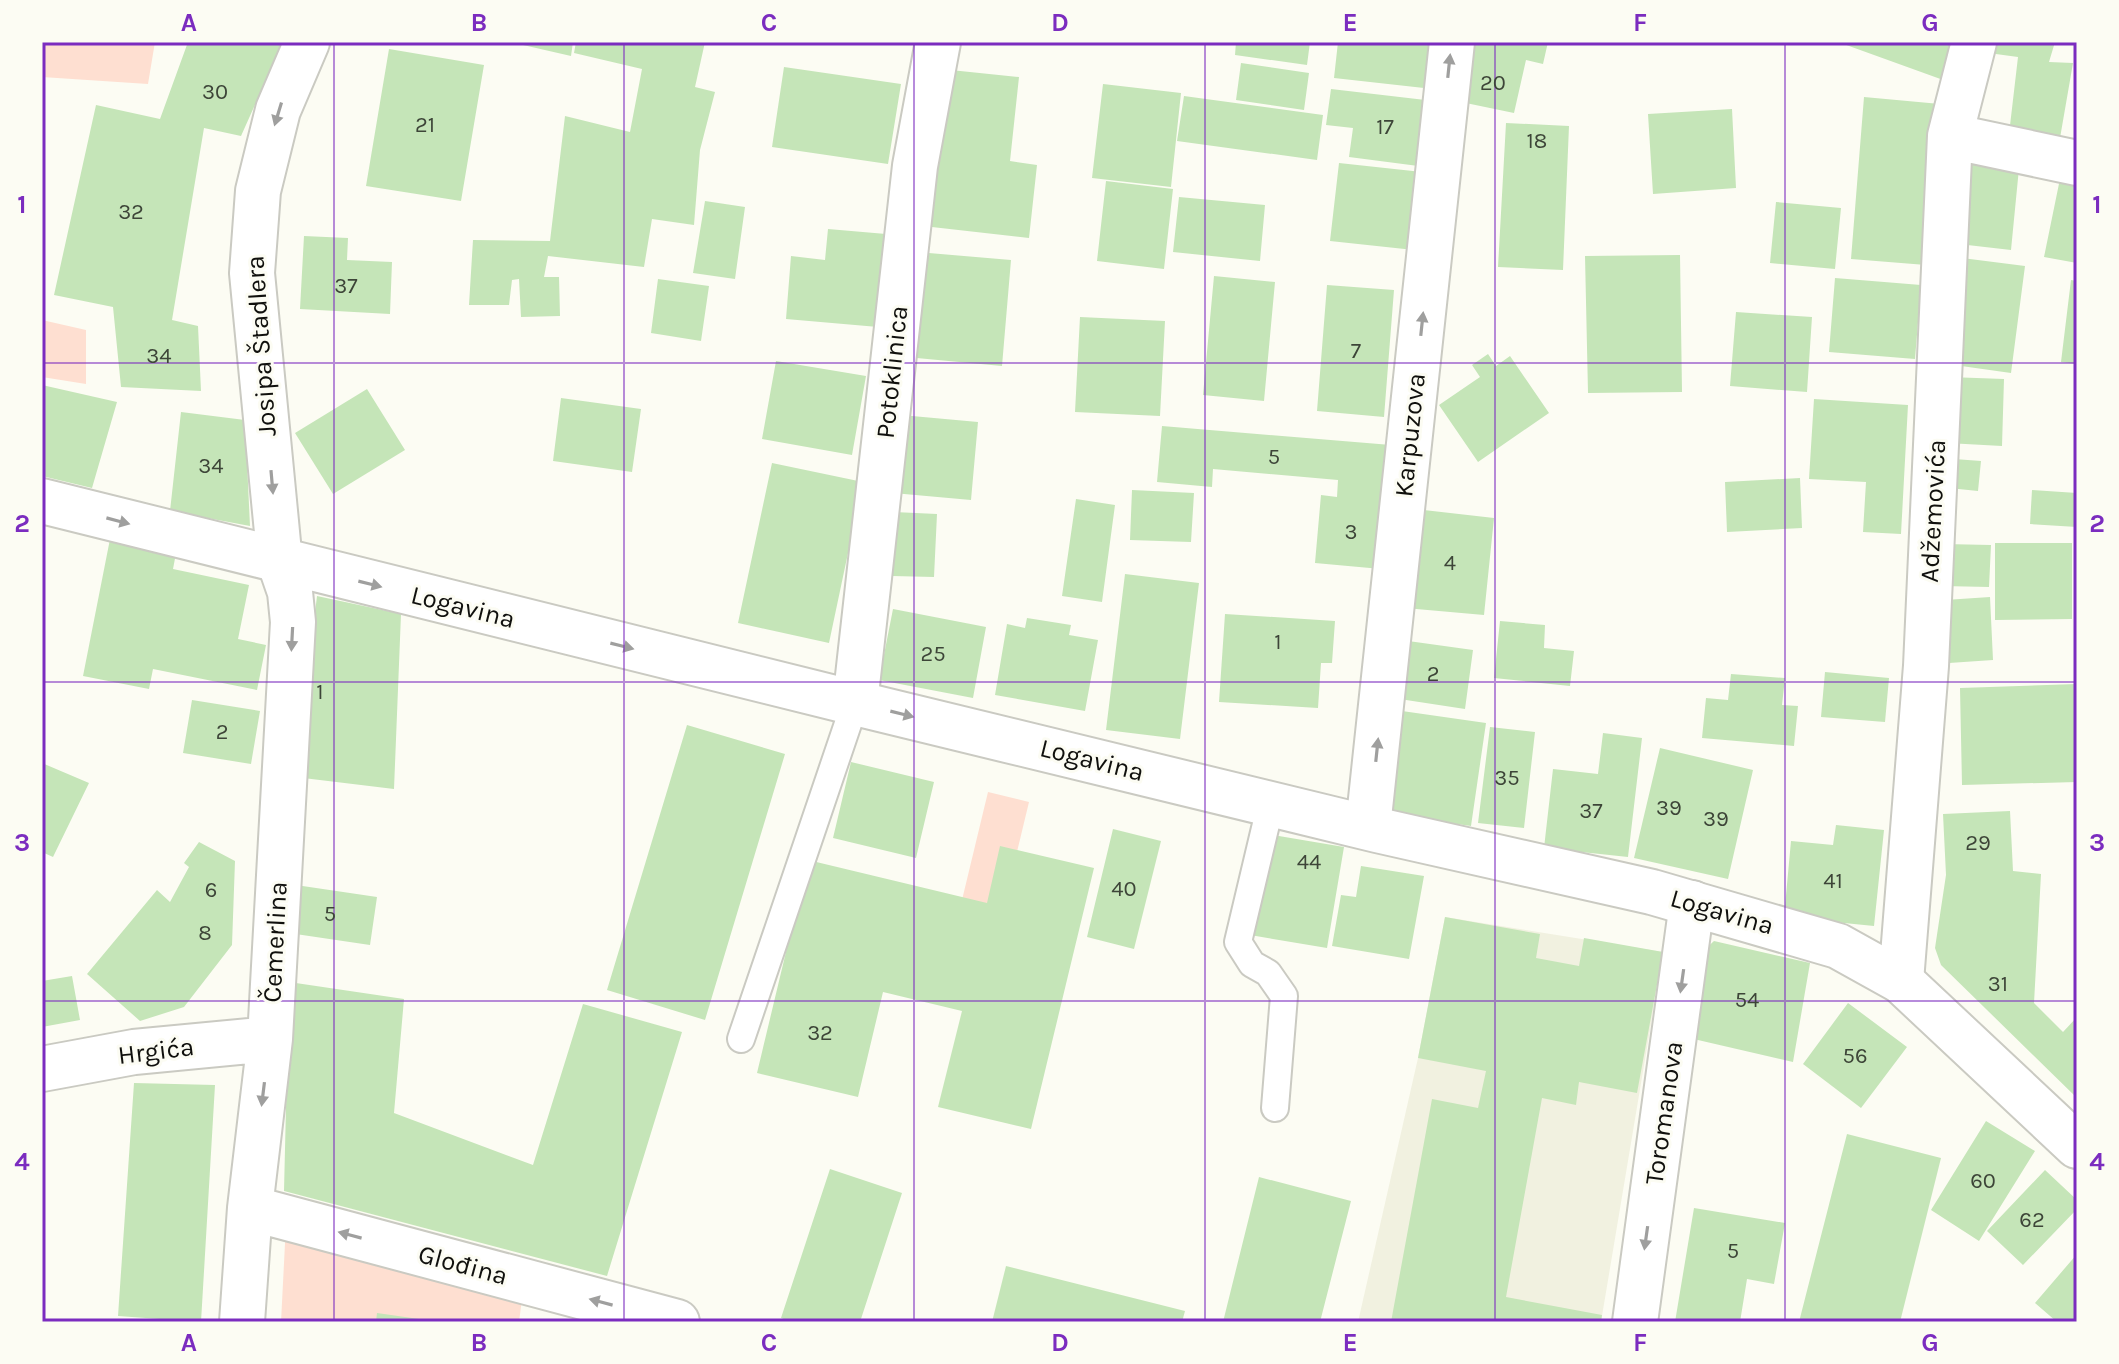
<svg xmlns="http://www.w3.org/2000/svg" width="2119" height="1364" font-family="Karla,sans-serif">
<rect width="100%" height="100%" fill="#fcfcf3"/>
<!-- built -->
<path fill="#f1f1e0" d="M 1445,917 L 1663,952 L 1601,1322 L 1358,1322 L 1418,1058 Z"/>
<!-- green -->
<path fill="#fedfd1" d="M 42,42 L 155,42 L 148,84 L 42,77 Z
M 42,320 L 86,330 L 86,384 L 42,377 Z
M 988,792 L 1029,802 L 1003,910 L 962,900 Z
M 286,1224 L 523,1291 L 519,1322 L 281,1322 Z"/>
<!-- building -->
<path fill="#c5e5b8" d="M 188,42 L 283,42 L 241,136 L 204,128 L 172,320 L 198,326 L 201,391 L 121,387 L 113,307 L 54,295 L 96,105 L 160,119 Z
M 510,42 L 573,42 L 571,56 Z
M 576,42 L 705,42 L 695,87 L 715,92 L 700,150 L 694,225 L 652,219 L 644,267 L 548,256 L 544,277 L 559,277 L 560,316 L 521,317 L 519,279 L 512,280 L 509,305 L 469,305 L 473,240 L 550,241 L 565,116 L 630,132 L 642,69 L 574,53 Z
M 1236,42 L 1310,42 L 1307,65 L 1235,55 Z
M 1338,42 L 1439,42 L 1433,89 L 1334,78 Z
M 1474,42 L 1548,42 L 1543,64 L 1526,60 L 1514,113 L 1461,102 Z
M 1838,42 L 1960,42 L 1946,81 Z
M 1984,42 L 2055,42 L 2049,62 L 2073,63 L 2060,138 L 2009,134 L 2018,57 L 1981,52 Z
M 389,49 L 484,65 L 461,201 L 366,186 Z
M 1241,63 L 1309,73 L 1304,110 L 1236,100 Z
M 784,67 L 901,84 L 888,164 L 772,147 Z
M 941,69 L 1019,77 L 1010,161 L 1037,165 L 1029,238 L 923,226 Z
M 1103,84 L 1181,93 L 1171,187 L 1092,178 Z
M 1331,89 L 1434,101 L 1426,167 L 1349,157 L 1353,128 L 1326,125 Z
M 1184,96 L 1323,115 L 1317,160 L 1177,141 Z
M 1864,97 L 1940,104 L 1926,265 L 1851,259 Z
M 1732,109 L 1736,188 L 1653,194 L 1648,114 Z
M 1506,123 L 1569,126 L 1563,270 L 1498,267 Z
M 1960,152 L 2020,158 L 2011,250 L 1950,243 Z
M 1339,163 L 1422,172 L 1414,250 L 1330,241 Z
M 2062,169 L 2077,172 L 2077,263 L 2044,257 Z
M 1106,181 L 1173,189 L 1164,269 L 1097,261 Z
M 1179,197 L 1265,205 L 1260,261 L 1173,252 Z
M 705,201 L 745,207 L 735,279 L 693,273 Z
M 1776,202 L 1841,208 L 1835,269 L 1770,263 Z
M 828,229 L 886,234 L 878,327 L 786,319 L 791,256 L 825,260 Z
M 304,236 L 348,238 L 347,260 L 392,262 L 390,314 L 300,309 Z
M 917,252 L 1011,260 L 1002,366 L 906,357 Z
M 1680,255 L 1682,392 L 1588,393 L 1585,256 Z
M 1962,258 L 2025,266 L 2011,373 L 1947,364 Z
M 1214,276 L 1275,282 L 1264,401 L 1203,395 Z
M 1835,278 L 1921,285 L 1915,359 L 1829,352 Z
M 658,279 L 709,286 L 701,341 L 651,333 Z
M 2071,280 L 2077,281 L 2077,364 L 2061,362 Z
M 1327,285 L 1394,290 L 1384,417 L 1317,411 Z
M 1736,312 L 1812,317 L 1807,392 L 1730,386 Z
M 1080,317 L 1165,321 L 1160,416 L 1075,412 Z
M 1488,354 L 1496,366 L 1510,356 L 1549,413 L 1478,462 L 1439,405 L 1480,377 L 1472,365 Z
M 776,361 L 866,376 L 852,455 L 762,439 Z
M 1949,377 L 2004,379 L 2002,446 L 1947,443 Z
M 42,385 L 117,402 L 92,488 L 42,476 Z
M 367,389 L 405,450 L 333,494 L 295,433 Z
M 561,398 L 641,409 L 632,472 L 553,461 Z
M 1814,399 L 1908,405 L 1901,534 L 1863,532 L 1866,482 L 1809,479 Z
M 181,412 L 245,420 L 250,526 L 170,511 Z
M 901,415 L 978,422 L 971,500 L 893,493 Z
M 1162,426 L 1391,445 L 1381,569 L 1315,563 L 1321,495 L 1337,497 L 1338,480 L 1213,469 L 1212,487 L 1157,482 Z
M 1941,458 L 1981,461 L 1978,491 L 1939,487 Z
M 772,463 L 863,482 L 829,643 L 738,623 Z
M 1800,478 L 1802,528 L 1727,532 L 1725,482 Z
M 1132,490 L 1194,493 L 1191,542 L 1130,540 Z
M 2032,490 L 2077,493 L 2077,527 L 2030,524 Z
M 1076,499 L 1115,505 L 1102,602 L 1062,596 Z
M 1415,509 L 1494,518 L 1484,615 L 1405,608 Z
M 894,512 L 937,514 L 934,577 L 892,576 Z
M 111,534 L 177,548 L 173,569 L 249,585 L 238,639 L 266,645 L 257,690 L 153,669 L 149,689 L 83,676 Z
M 1995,543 L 2072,543 L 2072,619 L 1995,620 Z
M 1944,544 L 1991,545 L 1989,587 L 1942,586 Z
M 1125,574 L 1199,583 L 1180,739 L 1106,730 Z
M 317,596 L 401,614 L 394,789 L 295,777 Z
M 1990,597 L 1993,660 L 1949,663 L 1945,600 Z
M 893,609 L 986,627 L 973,698 L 879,680 Z
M 1225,614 L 1335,621 L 1332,663 L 1321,663 L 1318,708 L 1219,702 Z
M 1027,618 L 1071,625 L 1069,635 L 1098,640 L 1085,711 L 995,695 L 1007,624 L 1025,628 Z
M 1500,621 L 1545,625 L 1544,648 L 1574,651 L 1570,686 L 1494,678 Z
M 1401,640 L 1473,650 L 1465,709 L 1393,698 Z
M 1825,672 L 1889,678 L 1885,722 L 1821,717 Z
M 1731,674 L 1785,678 L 1782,705 L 1798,706 L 1794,746 L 1702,738 L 1706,698 L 1728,700 Z
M 2077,684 L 2077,782 L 1962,785 L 1960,688 Z
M 192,700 L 260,711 L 251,764 L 183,753 Z
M 1395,710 L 1486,723 L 1471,826 L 1380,813 Z
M 687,725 L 785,754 L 705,1020 L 607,990 Z
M 1490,727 L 1535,732 L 1524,828 L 1478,823 Z
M 1603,733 L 1642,738 L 1628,857 L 1544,848 L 1553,769 L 1598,774 Z
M 1660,748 L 1753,770 L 1728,879 L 1634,858 Z
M 851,762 L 934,782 L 916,858 L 833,838 Z
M 42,763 L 89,783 L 53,857 L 42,852 Z
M 2010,811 L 2013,871 L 2041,874 L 2034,1003 L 2063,1032 L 2077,1017 L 2077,1098 L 1941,965 L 1935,948 L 1946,875 L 1943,814 Z
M 1836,825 L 1884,830 L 1874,926 L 1784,917 L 1791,841 L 1833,845 Z
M 1113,829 L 1161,841 L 1134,949 L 1087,937 Z
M 1267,834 L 1344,847 L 1327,948 L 1250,935 Z
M 199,842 L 235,861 L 232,945 L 184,1007 L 140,1021 L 87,974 L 157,890 L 170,902 L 189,867 L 184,863 Z
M 1000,846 L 1094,868 L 1031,1129 L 938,1107 L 962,1011 L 883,992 L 858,1097 L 757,1073 L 808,860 L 987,903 Z
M 1361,866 L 1424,876 L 1409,959 L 1332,946 L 1341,895 L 1356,897 Z
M 289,884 L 377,897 L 370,945 L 282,932 Z
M 1445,917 L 1540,934 L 1536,958 L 1579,966 L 1584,938 L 1663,952 L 1637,1093 L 1579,1082 L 1576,1105 L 1542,1098 L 1506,1297 L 1602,1315 L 1601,1322 L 1391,1322 L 1432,1099 L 1478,1108 L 1486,1071 L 1418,1058 Z
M 1714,941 L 1810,963 L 1793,1062 L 1685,1037 L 1699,955 Z
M 72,976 L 80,1020 L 42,1027 L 42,981 Z
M 289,982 L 404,999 L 394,1113 L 533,1165 L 583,1004 L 682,1032 L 607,1276 L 284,1191 Z
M 1848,1003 L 1907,1047 L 1861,1108 L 1803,1064 Z
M 134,1083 L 215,1085 L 201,1322 L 118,1316 Z
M 1986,1121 L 2035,1151 L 1979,1241 L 1931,1210 Z
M 1847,1134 L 1941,1158 L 1900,1322 L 1799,1322 Z
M 830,1169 L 902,1193 L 860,1322 L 792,1322 L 781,1318 Z
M 2045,1170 L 2077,1200 L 2077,1209 L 2023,1265 L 1987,1231 Z
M 1259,1177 L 1351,1201 L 1320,1322 L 1223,1322 Z
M 1694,1208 L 1785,1223 L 1774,1284 L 1747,1279 L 1740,1322 L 1675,1322 Z
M 2077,1254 L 2077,1322 L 2057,1322 L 2035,1303 Z
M 1006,1266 L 1185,1311 L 1182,1322 L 992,1322 Z
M 377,1313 L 426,1320 L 426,1322 L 376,1322 Z"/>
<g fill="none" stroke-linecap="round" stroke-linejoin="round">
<defs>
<path id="service" d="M 1271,803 L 1238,942 L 1252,964 L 1268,973 L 1284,996 L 1275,1108
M 741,1039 L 855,703"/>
<path id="minor" d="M 1950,136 L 2077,163
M 855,703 L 915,166 L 938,42
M 1368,827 L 1452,42
M 1901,981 L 1926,666 L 1950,136 L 1974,42
M 42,1069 L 134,1052 L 270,1039
M 250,1208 L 677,1322
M 242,1322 L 250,1208 L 270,1039 L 293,622 L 290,592 L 280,563 L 252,273 L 258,191 L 278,110 L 307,42
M 1635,1322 L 1692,903"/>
<path id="tertiary" d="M 42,501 L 855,703 L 1377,830 L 1652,892 L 1838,946 L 1901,981 L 2077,1146"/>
</defs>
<!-- service casing -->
<use href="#service" stroke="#cacac2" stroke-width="30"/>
<!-- minor casing -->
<use href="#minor" stroke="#cacac2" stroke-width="48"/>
<!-- tertiary casing -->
<use href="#tertiary" stroke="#cacac2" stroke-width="48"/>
<!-- service -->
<use href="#service" stroke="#fff" stroke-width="26"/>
<!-- minor -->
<use href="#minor" stroke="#fff" stroke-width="44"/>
<!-- tertiary -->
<use href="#tertiary" stroke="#fff" stroke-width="44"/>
</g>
<!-- one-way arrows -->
<defs><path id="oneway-solid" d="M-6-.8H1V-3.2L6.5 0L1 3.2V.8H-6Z" transform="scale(2)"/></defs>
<g fill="#9f9f9e">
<use href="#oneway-solid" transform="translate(1449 66) rotate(-84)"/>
<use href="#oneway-solid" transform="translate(278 114) rotate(107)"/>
<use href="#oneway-solid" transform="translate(1422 324) rotate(-84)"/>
<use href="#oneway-solid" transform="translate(272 482) rotate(85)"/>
<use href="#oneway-solid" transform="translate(118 521) rotate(15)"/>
<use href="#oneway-solid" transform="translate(370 584) rotate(14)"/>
<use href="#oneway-solid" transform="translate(292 639) rotate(93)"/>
<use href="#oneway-solid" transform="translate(622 646) rotate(14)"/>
<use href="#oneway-solid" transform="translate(902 714) rotate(14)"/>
<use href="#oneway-solid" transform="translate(1377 750) rotate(-84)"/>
<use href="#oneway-solid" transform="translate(1682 981) rotate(98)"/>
<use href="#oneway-solid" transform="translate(263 1094) rotate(97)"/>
<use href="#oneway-solid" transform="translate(350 1235) rotate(-165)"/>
<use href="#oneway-solid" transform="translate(1646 1238) rotate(98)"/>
<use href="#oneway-solid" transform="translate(601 1302) rotate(-165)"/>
</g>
<!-- grid -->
<path fill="none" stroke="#7b2cbf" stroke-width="2" stroke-opacity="0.55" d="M 334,42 L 334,1322M 624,42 L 624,1322M 914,42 L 914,1322M 1205,42 L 1205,1322M 1495,42 L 1495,1322M 1785,42 L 1785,1322M 42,363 L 2077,363M 42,682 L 2077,682M 42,1001 L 2077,1001"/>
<g text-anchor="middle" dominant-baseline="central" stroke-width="6" stroke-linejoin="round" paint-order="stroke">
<!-- number labels -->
<g font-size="22" fill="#3d4538">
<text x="1493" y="83">20</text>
<text x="215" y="92">30</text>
<text x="425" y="125">21</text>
<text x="1385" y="127">17</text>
<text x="1537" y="141">18</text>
<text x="131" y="212">32</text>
<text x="346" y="286">37</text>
<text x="1356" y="351">7</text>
<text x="159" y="356">34</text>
<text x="1274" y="457">5</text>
<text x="211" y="466">34</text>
<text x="1351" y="532">3</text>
<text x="1450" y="563">4</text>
<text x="1278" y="642">1</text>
<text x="933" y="654">25</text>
<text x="1433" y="674">2</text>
<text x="320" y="692">1</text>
<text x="222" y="732">2</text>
<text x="1507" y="778">35</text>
<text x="1669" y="808">39</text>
<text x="1591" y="811">37</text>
<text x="1716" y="819">39</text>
<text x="1978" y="843">29</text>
<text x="1309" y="862">44</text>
<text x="1833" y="881">41</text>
<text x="1124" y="889">40</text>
<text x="211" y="890">6</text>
<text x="330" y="914">5</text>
<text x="205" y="933">8</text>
<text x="1998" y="984">31</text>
<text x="1747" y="1000">54</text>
<text x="820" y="1033">32</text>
<text x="1855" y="1056">56</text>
<text x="1983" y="1181">60</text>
<text x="2032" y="1220">62</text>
<text x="1733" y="1251">5</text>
</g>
<!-- street labels -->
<g font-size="26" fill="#10100d" stroke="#fcfcf3">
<text transform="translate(261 346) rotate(-94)">Josipa Štadlera</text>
<text transform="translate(892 372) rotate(-84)">Potoklinica</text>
<text transform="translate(1410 435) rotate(-84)">Karpuzova</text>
<text transform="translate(1933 511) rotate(-87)">Adžemovića</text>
<text transform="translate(463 607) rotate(14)">Logavina</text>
<text transform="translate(1092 760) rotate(14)">Logavina</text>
<text transform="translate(1722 912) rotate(16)">Logavina</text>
<text transform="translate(275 942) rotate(-87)">Čemerlina</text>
<text transform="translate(156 1051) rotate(-7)">Hrgića</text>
<text transform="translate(1664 1113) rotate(-82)">Toromanova</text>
<text transform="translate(463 1265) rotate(15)">Glođina</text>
</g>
</g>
<!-- border -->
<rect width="2119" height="1364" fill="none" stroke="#fcfcf3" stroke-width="88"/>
<rect x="44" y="44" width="2031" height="1276" fill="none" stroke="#7b2cbf" stroke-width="3"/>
<g font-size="26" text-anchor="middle" font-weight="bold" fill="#7b2cbf">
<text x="189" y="31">A</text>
<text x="479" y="31">B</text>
<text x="769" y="31">C</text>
<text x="1060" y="31">D</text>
<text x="1350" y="31">E</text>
<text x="1640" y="31">F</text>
<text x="1930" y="31">G</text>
<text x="22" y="213">1</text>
<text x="2097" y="213">1</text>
<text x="22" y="532">2</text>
<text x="2097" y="532">2</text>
<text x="22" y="851">3</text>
<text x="2097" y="851">3</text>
<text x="22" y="1170">4</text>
<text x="2097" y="1170">4</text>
<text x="189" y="1351">A</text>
<text x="479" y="1351">B</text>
<text x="769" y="1351">C</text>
<text x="1060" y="1351">D</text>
<text x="1350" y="1351">E</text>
<text x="1640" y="1351">F</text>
<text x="1930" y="1351">G</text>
</g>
</svg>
